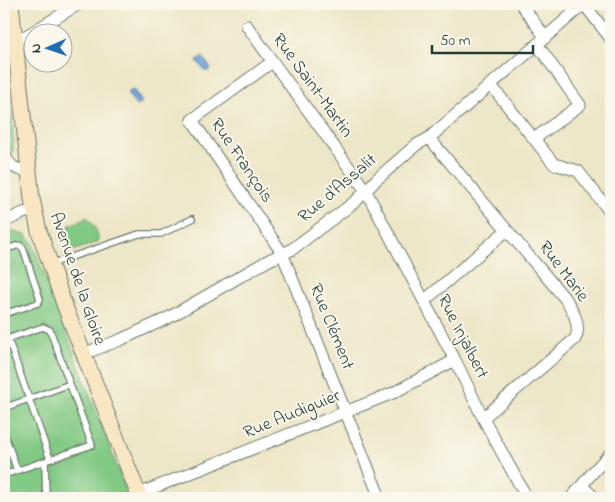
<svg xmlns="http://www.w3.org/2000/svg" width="615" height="502" font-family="'Indie Flower',sans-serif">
<rect width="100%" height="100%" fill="#fbf7ec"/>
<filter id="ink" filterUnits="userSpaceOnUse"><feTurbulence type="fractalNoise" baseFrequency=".02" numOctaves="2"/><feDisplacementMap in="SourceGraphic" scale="10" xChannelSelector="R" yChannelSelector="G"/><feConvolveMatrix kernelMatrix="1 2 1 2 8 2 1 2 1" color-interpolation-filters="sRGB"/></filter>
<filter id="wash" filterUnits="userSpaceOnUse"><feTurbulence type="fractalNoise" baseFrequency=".0096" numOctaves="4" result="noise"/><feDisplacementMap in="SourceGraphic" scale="20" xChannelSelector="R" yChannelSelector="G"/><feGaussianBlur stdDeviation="1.12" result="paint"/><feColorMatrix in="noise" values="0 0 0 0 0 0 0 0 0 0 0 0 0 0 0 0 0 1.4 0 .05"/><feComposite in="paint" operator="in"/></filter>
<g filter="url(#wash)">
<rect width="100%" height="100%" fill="#eee6c8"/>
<!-- green -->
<path fill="#82c984" stroke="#50835c" d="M 4,66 L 7,69 L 14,142 L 12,156 L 4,144 Z
M 87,217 C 93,224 99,232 98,242 L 73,251 L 64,228 Z
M 4,229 L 26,235 L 32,242 L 129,498 L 4,498 Z"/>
<!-- water -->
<path fill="#6ba2d9" stroke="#457086" d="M 203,57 L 211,69 L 206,72 L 197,61 Z
M 133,89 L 142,102 L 136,106 L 127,93 Z"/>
</g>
<g filter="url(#ink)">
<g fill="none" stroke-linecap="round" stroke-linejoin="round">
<defs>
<path id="lane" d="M 4,250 L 19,245 L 23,248 L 40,299 L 38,303 L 4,314
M 51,264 L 139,234 L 161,234 L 192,219
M 8,339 L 50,459
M 4,340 L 43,327 L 50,330 L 92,445 L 4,475
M 4,408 L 70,384
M 4,433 L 17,470
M 45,461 L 46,498"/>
<path id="street" d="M 521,4 L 545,37
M 584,4 L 611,39
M 247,26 L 366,191 L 455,360 L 483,418 L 527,498
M 16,38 L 24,37 L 79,4
M 272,62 L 192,120 L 282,253 L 380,498
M 490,84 L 554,164 L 578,171 L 611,213
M 429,138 L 567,301 C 573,311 582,327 575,339 L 483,418
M 534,139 L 580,105 L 537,44
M 4,155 C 10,166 16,171 29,170
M 4,222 L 23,213 L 34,210
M 424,301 L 507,230
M 83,354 L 120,340 L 168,318 L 269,260 L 291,250 L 356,201 L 377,179 L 416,145 L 429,138 L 584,4
M 582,486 L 595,498
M 138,494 L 393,393 L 455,360
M 571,498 L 594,471 L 611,453"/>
<path id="secondary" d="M 11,4 L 32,199 L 39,231 L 64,304 L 140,498"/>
</defs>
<!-- lane casing -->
<use href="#lane" stroke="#677868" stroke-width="8"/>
<!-- street casing -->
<use href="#street" stroke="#677868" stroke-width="13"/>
<!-- secondary casing -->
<use href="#secondary" stroke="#677868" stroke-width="17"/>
<!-- lane -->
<use href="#lane" stroke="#fff" stroke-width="5.5"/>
<!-- street -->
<use href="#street" stroke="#fff" stroke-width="11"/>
<!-- secondary -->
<use href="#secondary" stroke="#f9e7c3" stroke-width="15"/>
</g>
</g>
<g text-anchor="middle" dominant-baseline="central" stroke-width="4" stroke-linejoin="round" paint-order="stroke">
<!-- street labels -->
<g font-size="18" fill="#1f3d34" stroke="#fbf7ec">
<text transform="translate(312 86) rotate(54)">Rue Saint-Martin</text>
<text transform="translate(241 161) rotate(56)">Rue François</text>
<text transform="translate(338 189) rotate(-40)">Rue d'Assalit</text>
<text transform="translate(563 272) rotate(53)">Rue Marie</text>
<text transform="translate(77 279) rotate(71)">Avenue de la Gloire</text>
<text transform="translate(331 327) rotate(68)">Rue Clément</text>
<text transform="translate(462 337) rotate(63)">Rue Injalbert</text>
<text transform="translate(292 415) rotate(-22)">Rue Audiguier</text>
</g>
</g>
<!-- margin -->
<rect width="615" height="502" fill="none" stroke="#fbf7ec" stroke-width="20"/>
<!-- north arrow -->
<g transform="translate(48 48) rotate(268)"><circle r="24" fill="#fbf7ec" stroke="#a3ada2"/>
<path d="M0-4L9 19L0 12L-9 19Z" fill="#1f6fb2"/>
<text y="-8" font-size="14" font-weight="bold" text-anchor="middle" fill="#1f3d34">N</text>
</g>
<!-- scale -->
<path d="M432 45v8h101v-8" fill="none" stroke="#1f3d34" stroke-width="2.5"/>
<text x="440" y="45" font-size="15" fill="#1f3d34" stroke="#fbf7ec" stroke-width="4" paint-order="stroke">50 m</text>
</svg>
